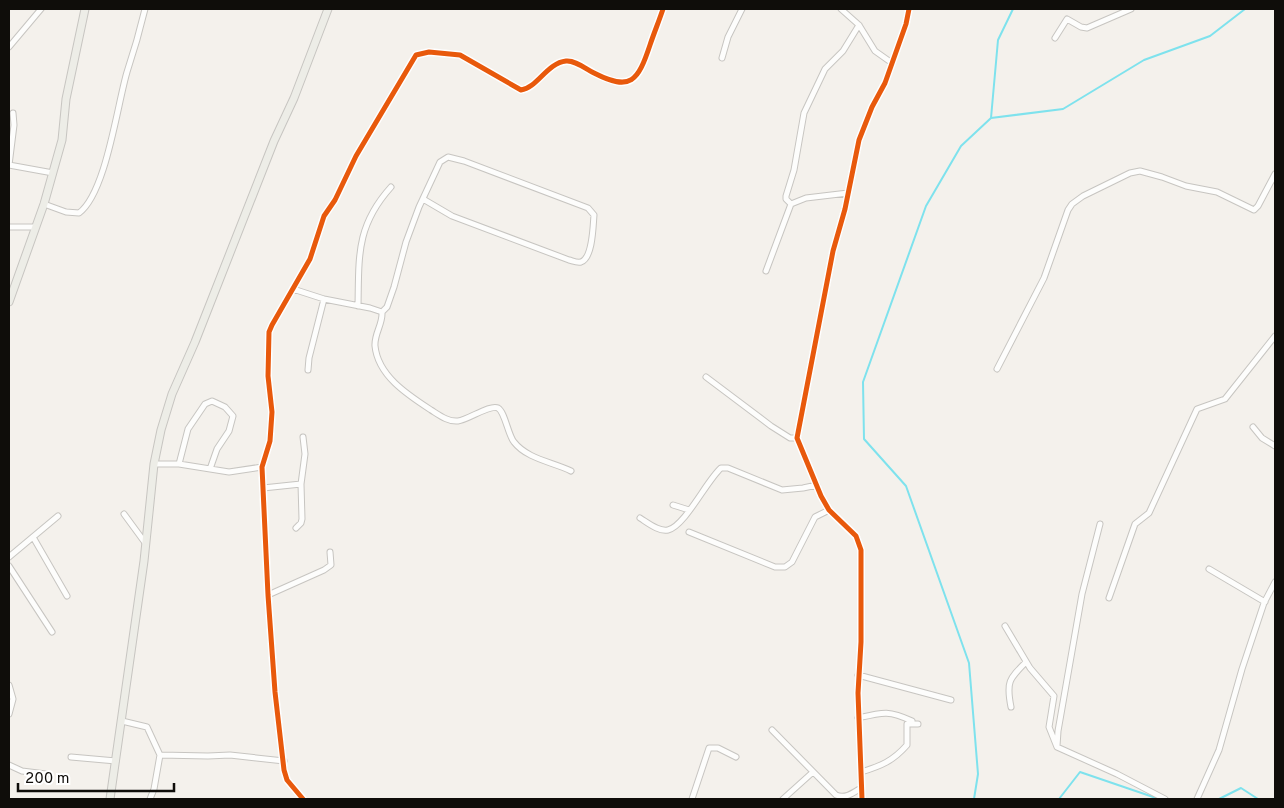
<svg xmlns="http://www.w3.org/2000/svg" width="1284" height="808" font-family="Overpass,sans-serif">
<rect width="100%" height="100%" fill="#f4f1ec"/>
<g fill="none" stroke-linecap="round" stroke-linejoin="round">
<!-- stream -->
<path stroke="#7ee2ed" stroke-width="2" d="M 991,118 L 998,40 L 1013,9
M 974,799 L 978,774 L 969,663 L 906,486 L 864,439 L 863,382 L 926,206 L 961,146 L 991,118 L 1063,109 L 1144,60 L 1210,36 L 1245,9
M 1059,799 L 1080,772 L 1159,799
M 1219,799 L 1241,788 L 1258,799"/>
<defs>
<path id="street" d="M 841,9 L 859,25 L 875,51 L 892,63
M 1055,38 L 1067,19 L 1081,27 L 1087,28 L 1131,9
M 9,47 L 41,9
M 722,58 L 728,37 L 742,9
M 9,165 L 14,125 L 13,113
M 9,165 L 53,173
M 44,204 L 66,212 L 79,213 C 106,193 117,106 127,72 C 134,51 140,30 145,9
M 791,204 L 786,199 L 786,196 L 794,170 L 804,113 L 825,69 L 843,51 L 859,25
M 9,227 L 35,227
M 766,271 L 791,204 L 806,198 L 848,193
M 293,289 L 324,299 L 370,308 L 382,312 C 383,324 374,334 375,346 C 378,376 408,395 431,410 C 439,415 448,422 458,421 C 468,420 490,404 498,408 C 505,412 508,435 514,442 C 527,459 553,462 571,471
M 358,306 C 359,256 356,226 391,187
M 382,312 L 387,307 L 394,287 L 406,242 L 419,207 L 440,162 L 448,157 L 464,161 L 588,208 L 594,215 C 593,225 593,258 581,262 C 577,263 573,261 569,260 L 452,216 L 423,199
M 997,369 L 1044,278 L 1068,210 L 1072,204 L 1083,196 L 1130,173 L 1140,171 L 1162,177 L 1186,186 L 1217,192 L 1254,210 L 1258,206 L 1275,174
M 308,370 L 309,358 L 324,299
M 706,377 L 771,426 L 790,438 L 797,438
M 1253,427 L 1262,438 L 1275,446
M 154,464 L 179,464 L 229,472 L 262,467
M 179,464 L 188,429 L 205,404 L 212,401 L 225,407 L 233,416 L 229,431 L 217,449 L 210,469
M 263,488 L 301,484 L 305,454 L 303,437
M 673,505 L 689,510
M 124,514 L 146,544
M 640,518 C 648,523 659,532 668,530 C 685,526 707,480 721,468 L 728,468 L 782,490 L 803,488 L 817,485
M 296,528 L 301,523 L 302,519 L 301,484
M 689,532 L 775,567 L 785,567 L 792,562 L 815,517 L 829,510
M 33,537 L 67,596
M 9,557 L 58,516
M 9,566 L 52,632
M 1209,569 L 1265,602
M 268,595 L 324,570 L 331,565 L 330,552
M 1109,598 L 1135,524 L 1149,513 L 1197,409 L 1225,399 L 1275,336
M 1005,626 L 1030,668 L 1054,696 L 1049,727 L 1057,747 L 1117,774 L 1165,799
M 858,675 L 951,700
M 9,685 L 13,699 L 9,714
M 1011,707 C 1006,682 1009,679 1026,662
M 858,718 C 883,712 889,710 912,721
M 122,721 L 147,727 L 160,755 L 208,756 L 230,755 L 284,761
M 772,730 L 836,795 C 845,799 853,793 861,788
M 1057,746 L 1058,731 L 1082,594 L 1100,524
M 71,757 L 116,761
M 9,765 L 22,771 L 46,774
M 861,772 C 881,766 893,761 907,745 L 907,724 L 918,724
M 150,799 L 154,789 L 160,755
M 303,799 L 287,780 L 284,770 L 275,692 L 268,595 L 262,467 L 270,441 L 272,412 L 268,376 L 269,332 L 272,325 L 310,259 L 324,216 L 335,200 L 356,156 L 416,55 L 429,52 L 460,55 L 521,90 C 537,88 547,63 566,61 C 575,60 586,69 594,73 C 631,92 638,81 650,45 C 654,33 659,21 663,9
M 692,799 L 709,748 L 718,748 L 736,757
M 783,799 L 813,772
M 862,799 L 858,693 L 861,642 L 861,550 L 856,536 L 829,510 L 821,496 L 797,438 L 833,251 L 845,209 L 859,140 L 872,107 L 885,83 L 906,24 L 909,9
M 1197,799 L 1219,750 L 1242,669 L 1264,603 L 1275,582"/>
<path id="secondary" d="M 9,302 L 44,204 L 62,140 L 66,99 L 85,9
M 110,799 L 144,561 L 154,464 L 161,430 L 172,394 L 195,342 L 274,141 L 294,98 L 328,9"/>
</defs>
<!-- street casing -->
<use href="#street" stroke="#c7c5c1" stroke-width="7"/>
<!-- secondary casing -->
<use href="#secondary" stroke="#c7c5c1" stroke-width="9"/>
<!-- street -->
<use href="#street" stroke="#fdfdfc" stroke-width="5"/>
<!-- secondary -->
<use href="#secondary" stroke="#edede7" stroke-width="7"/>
<defs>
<path id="cycleway" d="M 303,799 L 287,780 L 284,770 L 275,692 L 268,595 L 262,467 L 270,441 L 272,412 L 268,376 L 269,332 L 272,325 L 310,259 L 324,216 L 335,200 L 356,156 L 416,55 L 429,52 L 460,55 L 521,90 C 537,88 547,63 566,61 C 575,60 586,69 594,73 C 631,92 638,81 650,45 C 654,33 659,21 663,9
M 862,799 L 858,693 L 861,642 L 861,550 L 856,536 L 829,510 L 821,496 L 797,438 L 833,251 L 845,209 L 859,140 L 872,107 L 885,83 L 906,24 L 909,9"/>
</defs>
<!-- cycleway casing -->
<use href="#cycleway" stroke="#fff" stroke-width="8"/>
<!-- cycleway -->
<use href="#cycleway" stroke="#e8590c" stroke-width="5"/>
</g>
<!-- border -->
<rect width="1284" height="808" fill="none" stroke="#0f0d0a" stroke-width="20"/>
<!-- scale -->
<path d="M18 783v8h156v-8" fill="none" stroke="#0f0d0a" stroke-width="2.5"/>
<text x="25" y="783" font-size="15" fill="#0f0d0a" stroke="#ffffff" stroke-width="4" paint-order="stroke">200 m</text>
</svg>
